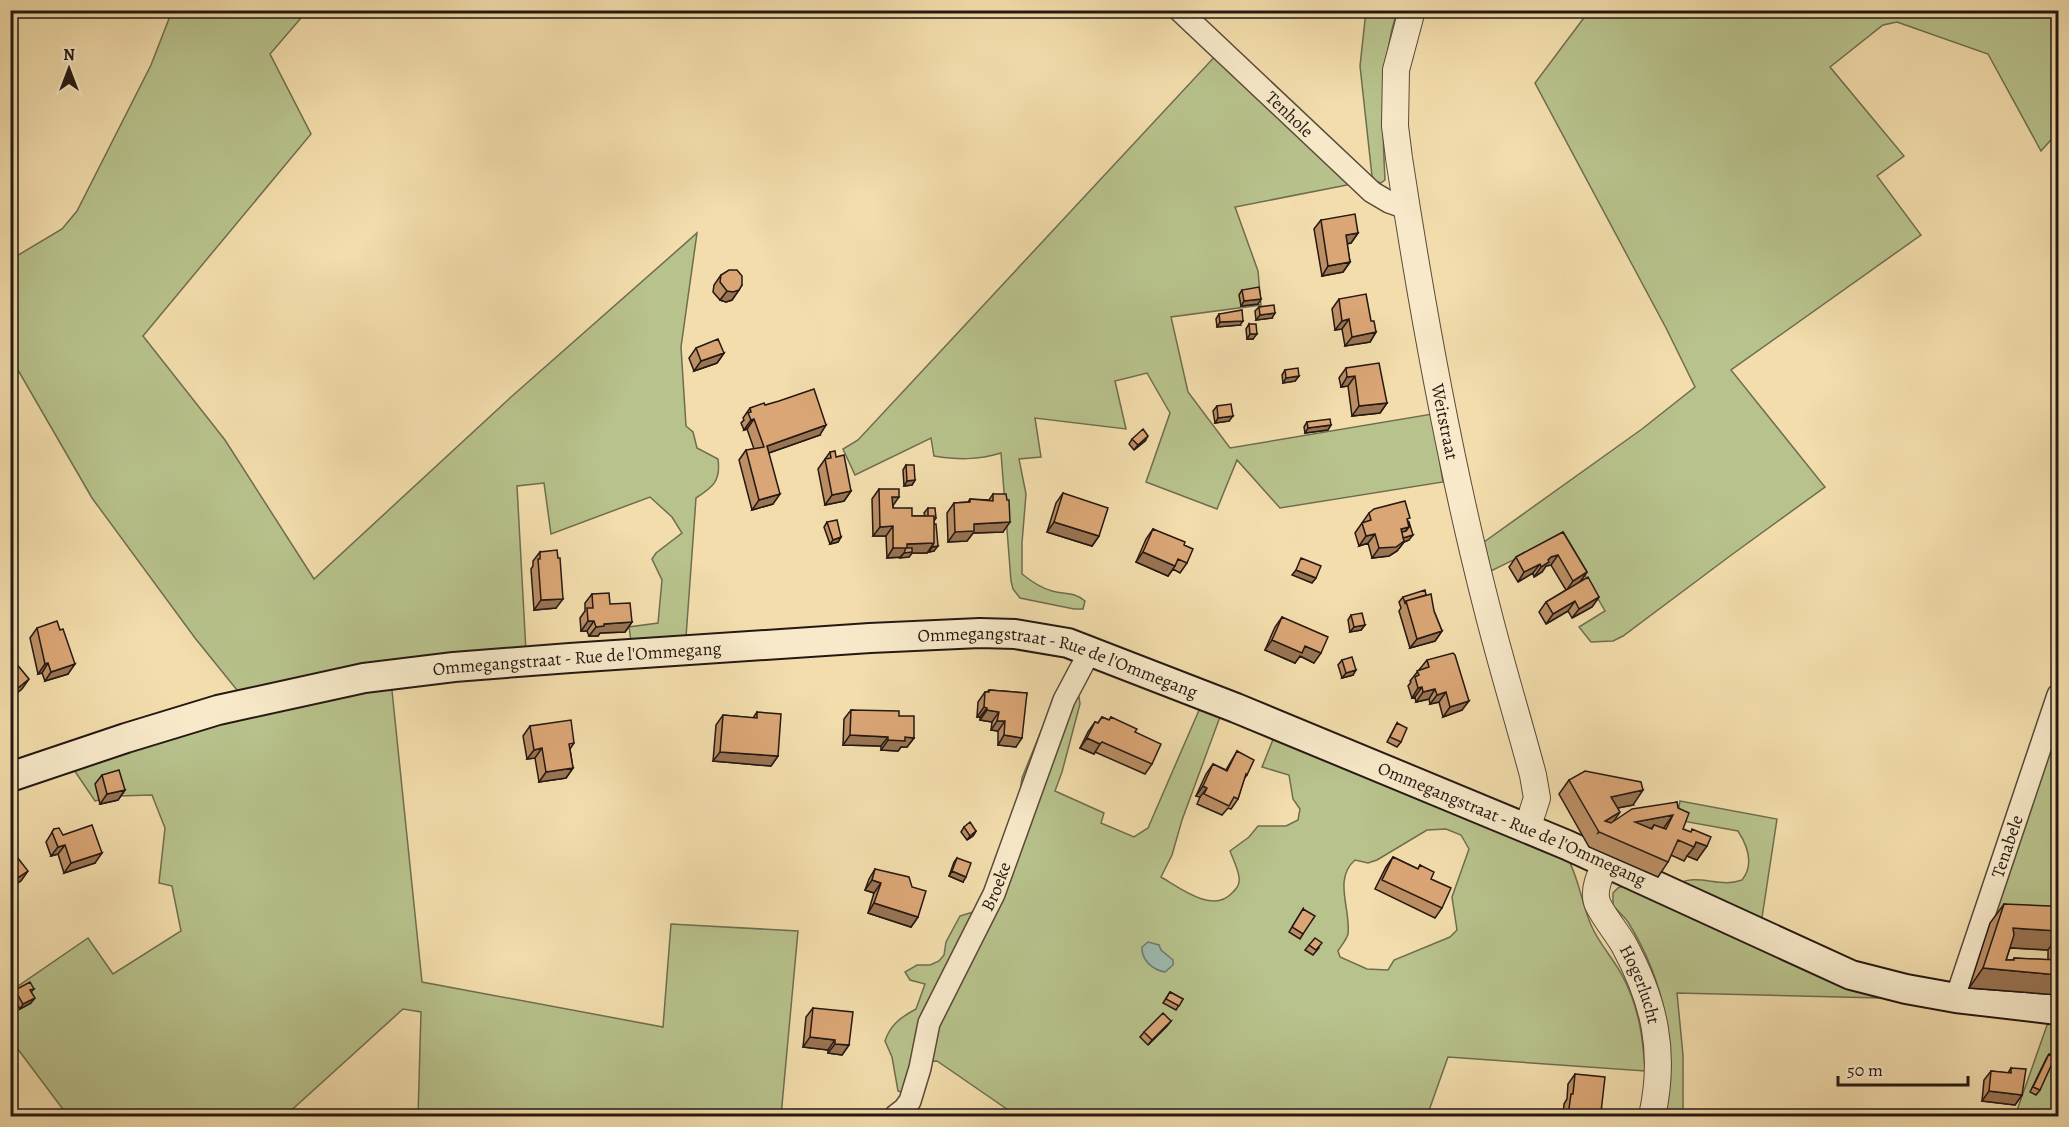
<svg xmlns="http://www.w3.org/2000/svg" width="2069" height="1127" font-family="Alegreya,serif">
<rect width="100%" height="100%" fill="#f3ddac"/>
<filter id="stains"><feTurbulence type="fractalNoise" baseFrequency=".00333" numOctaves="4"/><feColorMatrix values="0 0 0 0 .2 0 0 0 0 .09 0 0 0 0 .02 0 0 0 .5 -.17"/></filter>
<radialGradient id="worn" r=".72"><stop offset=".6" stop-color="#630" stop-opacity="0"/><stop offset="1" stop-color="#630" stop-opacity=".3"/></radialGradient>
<!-- green -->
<path fill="#b8c28c" stroke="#6e6d4f" stroke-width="1.5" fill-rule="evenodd" d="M 172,11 L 307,11 L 270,54 L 311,134 L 143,336 L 225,440 L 314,579 L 511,397 L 697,233 L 681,347 L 686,426 L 693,432 L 697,448 L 718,459 C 721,481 713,487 696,498 L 686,637 L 631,641 L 629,627 L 658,623 L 662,580 L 652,559 L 656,553 L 682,533 L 672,517 L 650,497 L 551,534 L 544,483 L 517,486 L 526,652 L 241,695 L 195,638 L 92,498 L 11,358 L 10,260 L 62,229 L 77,211 L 151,65 Z
M 1366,11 L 1397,11 C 1380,65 1382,123 1385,180 L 1381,183 L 1375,181 L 1372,176 L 1360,66 Z
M 1589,11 L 2058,11 L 2058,132 L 2041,151 L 1988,54 L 1897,22 L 1883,25 L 1830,67 L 1904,156 L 1877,176 L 1921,235 L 1731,370 L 1825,487 L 1730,556 L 1623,636 L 1613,641 L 1591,642 L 1579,627 L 1605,611 L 1562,536 L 1491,571 L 1484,542 L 1642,429 L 1695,387 L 1666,328 L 1535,83 Z
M 1219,52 L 1352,184 L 1235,207 L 1258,271 L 1261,305 L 1171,317 L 1188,392 L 1230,448 L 1432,414 L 1443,482 L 1280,508 L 1237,460 L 1217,509 L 1146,482 L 1170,413 L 1147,373 L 1115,381 L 1126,429 L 1035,418 L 1041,457 L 1019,459 L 1026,494 L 1022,543 L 1022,574 C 1032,582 1041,588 1052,591 C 1066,595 1073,591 1085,601 L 1083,609 L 1074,609 L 1020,598 L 1013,589 L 1011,581 L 1001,453 C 978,460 958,460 934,456 L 931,438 L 855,475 L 843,449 L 858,440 Z
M 391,681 L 422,982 L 663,1027 L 671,924 L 798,931 L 781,1116 L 418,1116 L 421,1012 L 403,1009 L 285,1116 L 68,1116 L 11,1040 L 11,991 L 88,938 L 113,974 L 181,931 L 172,886 L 159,883 L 165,828 L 152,795 L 117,796 L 95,801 L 74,770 L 109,749 Z
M 1064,685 L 1079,697 L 1080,704 L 1062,772 L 1055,791 L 1104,813 L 1101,823 L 1134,837 L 1148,828 L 1200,708 L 1220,717 L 1182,820 L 1172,855 L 1161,877 C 1180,888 1213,914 1232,893 C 1237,888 1240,885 1239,877 C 1238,869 1233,859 1230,851 L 1249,837 L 1258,826 L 1286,826 L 1298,820 L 1300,809 L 1293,799 L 1289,775 L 1262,767 L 1274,737 L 1566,855 C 1579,877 1581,902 1591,925 C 1599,944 1614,959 1623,977 C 1639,1008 1643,1037 1645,1071 L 1448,1057 L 1427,1116 L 1017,1116 L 937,1061 L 918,1062 L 908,1095 L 898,1091 L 892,1057 L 885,1041 C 890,1025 901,1017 916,1009 L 925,984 L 910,980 L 905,972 L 917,965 L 930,965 L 939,961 L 944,955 L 946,942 L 960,916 L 976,911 L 991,913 L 1019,799 L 1022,778 L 1054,699 ZM 1446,829 L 1461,835 L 1469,849 L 1452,897 L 1457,930 L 1450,937 L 1394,960 L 1388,970 L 1367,969 L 1340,957 L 1338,951 C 1341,946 1347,939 1348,934 C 1351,909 1333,879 1355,860 L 1368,863 L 1377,860 L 1427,830 Z
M 2058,711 L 2058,909 L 2043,919 L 1990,916 Z
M 1680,801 L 1777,819 L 1761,924 L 1674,886 C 1697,871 1718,889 1742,880 C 1755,864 1747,845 1738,831 L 1677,820 Z
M 1627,884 L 1939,1004 L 1881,998 L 1677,993 L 1683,1055 L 1683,1109 L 1681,1116 L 1663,1116 C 1680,1050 1664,980 1628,922 C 1624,916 1617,911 1613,905 L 1613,893 L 1618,888 Z
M 2051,1014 L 2058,1016 L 2058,1116 L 2015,1116 Z"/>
<!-- water -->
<path fill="#9cbbb0" stroke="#6c7a71" stroke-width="1.5" d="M 1148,942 L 1159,945 L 1161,950 L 1173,960 L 1173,965 L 1165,972 C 1153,970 1141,960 1142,947 Z"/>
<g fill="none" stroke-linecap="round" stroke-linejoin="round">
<defs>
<g id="minor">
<path id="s1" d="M 1179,10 L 1372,192 L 1389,202 L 1406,208"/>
<path id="s2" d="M 1956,998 L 2058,695"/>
<path id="s3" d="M 895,1116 L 904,1109 L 910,1101 L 920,1068 L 929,1023 L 994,894 L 1064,700 L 1090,651"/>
</g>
<g id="tertiary">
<path id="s4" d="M 1412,10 L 1396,70 L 1395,126 L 1399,158 C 1422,309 1449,460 1487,608 C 1501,664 1518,719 1533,775 L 1537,798 L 1527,829"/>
<path id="s5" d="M 1607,863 C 1600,873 1593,890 1597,902 C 1600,912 1618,934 1624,945 C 1655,1002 1666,1053 1652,1116"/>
</g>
<g id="secondary">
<path id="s6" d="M 10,777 L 126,738 L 218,710 L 364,678 L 454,667 L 570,658 L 870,638 L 980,633 L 1015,634 L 1068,643 L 1236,708 L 1567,845 L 1851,975 L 1906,989 L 1956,998 L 2058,1010"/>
</g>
</defs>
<!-- minor casing -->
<use href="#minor" stroke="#584938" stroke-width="24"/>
<!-- tertiary casing -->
<use href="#tertiary" stroke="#584938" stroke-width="28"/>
<!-- secondary casing -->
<use href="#secondary" stroke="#251812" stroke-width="32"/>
<!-- minor -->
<use href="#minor" stroke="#f7e9c9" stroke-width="21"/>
<!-- tertiary -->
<use href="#tertiary" stroke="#f7e9c9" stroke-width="26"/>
<!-- secondary -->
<use href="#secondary" stroke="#f7e9c9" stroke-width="28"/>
</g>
<!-- wall -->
<path fill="#bc8f65" stroke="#251812" stroke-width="1.5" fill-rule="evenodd" d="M 1321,220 L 1358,233 L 1351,243 L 1347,244 L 1350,262 L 1343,272 L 1322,276 L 1314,229 Z
M 721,275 L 742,285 L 732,300 L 726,302 L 720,300 L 713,292 L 714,285 Z
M 1242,290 L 1258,304 L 1241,306 L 1239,295 Z
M 1339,299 L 1371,321 L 1376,332 L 1370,342 L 1345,346 L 1342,329 L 1335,330 L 1332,309 Z
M 1259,307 L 1272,318 L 1256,320 L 1255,311 Z
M 1219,314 L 1240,325 L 1217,327 L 1216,319 Z
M 1249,324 L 1253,339 L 1247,339 L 1246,329 Z
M 696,348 L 724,353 L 717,363 L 694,371 L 689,358 Z
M 1346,368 L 1387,403 L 1380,413 L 1352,416 L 1348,386 L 1341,387 L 1339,378 Z
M 1285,370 L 1299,376 L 1295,381 L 1283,383 L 1282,375 Z
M 765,405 L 820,435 L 769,453 L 773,504 L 752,510 L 739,460 L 746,450 L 754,449 L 747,429 L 744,430 L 741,423 L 744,420 L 743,418 L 750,408 Z
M 1217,406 L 1229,421 L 1215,423 L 1213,411 Z
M 1307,422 L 1328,430 L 1305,433 L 1304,427 Z
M 1132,439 L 1145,441 L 1134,450 L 1129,444 Z
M 830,452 L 836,457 L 851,491 L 844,501 L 825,505 L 818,469 Z
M 906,465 L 915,480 L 912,485 L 904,486 L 903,470 Z
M 879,489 L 893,506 L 893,508 L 912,516 L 925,516 L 924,513 L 928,508 L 936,518 L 934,521 L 934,551 L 929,552 L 929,550 L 927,553 L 912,553 L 909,557 L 887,558 L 886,536 L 873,536 L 872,499 Z
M 1063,493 L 1099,536 L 1092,546 L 1047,532 L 1056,503 Z
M 993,494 L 1003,532 L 973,533 L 967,541 L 948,542 L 947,513 L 954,503 L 968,502 L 970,499 L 989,500 Z
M 1369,513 L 1408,521 L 1409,540 L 1404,542 L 1397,551 L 1389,556 L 1372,558 L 1368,543 L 1359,546 L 1355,533 Z
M 827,522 L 841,537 L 838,542 L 830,544 L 824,527 Z
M 1153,529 L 1184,545 L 1187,563 L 1180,573 L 1173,569 L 1168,576 L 1136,562 L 1146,539 Z
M 1563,532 L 1587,572 L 1581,581 L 1599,597 L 1592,607 L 1572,618 L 1568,611 L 1546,624 L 1539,612 L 1546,602 L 1566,590 L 1551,565 L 1546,566 L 1542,572 L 1534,577 L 1533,573 L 1518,582 L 1509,567 L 1516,557 Z
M 540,552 L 556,608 L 534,610 L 531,569 L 533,566 L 533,561 Z
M 592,594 L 610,604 L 632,622 L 625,632 L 600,633 L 598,636 L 589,636 L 587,631 L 581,631 L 580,618 L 585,611 L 585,603 Z
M 1426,595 L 1434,611 L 1442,631 L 1435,641 L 1410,648 L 1399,611 L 1401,608 L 1399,602 L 1403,597 Z
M 1351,615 L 1365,625 L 1361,630 L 1350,632 L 1348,620 Z
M 1282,617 L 1314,663 L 1300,656 L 1295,663 L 1265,650 L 1275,627 Z
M 37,628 L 68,674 L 45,681 L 42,673 L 38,674 L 30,638 Z
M 1342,660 L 1353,675 L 1342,678 L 1338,665 Z
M 1427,660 L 1462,710 L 1443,717 L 1439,702 L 1430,704 L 1429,699 L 1416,702 L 1415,697 L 1412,698 L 1408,686 L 1411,682 L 1410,681 Z
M 989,690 L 1027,693 L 1016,747 L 998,745 L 998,731 L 991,730 L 992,722 L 980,720 L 980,717 L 977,717 L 978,702 L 985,692 L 987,692 Z
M 851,710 L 899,716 L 914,738 L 907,747 L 901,747 L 898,751 L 881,750 L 881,746 L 843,745 L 844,719 Z
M 757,712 L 778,756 L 771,766 L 713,761 L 716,725 L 723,715 L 753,718 Z
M 1102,717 L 1109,720 L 1111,717 L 1135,732 L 1152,764 L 1145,774 L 1095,752 L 1094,754 L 1080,748 L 1088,732 L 1095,722 L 1098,723 Z
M 1397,723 L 1401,742 L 1397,747 L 1387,742 Z
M 530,726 L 574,743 L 570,749 L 573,768 L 566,778 L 539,782 L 535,758 L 527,759 L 523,736 Z
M 1237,751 L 1247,775 L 1244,779 L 1238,799 L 1231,809 L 1228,808 L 1222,815 L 1197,804 L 1200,797 L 1196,796 L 1206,774 L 1213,764 L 1226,770 Z
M 102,775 L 125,790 L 118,800 L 100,804 L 95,784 Z
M 1569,780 L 1633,805 L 1618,808 L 1614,821 L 1677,802 L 1683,829 L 1690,832 L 1697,860 L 1687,856 L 1684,861 L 1671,855 L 1668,862 L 1658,877 L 1589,847 L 1559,794 Z
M 964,827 L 976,831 L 973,836 L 967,840 L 961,832 Z
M 54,829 L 63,835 L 95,863 L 64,873 L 58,854 L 51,856 L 46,842 Z
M 1393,857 L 1418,869 L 1420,865 L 1431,879 L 1442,908 L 1435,918 L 1375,889 L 1386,867 Z
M 957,858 L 963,882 L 949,876 L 954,862 Z
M 875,869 L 918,917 L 911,927 L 868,913 L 874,893 L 865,890 L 869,879 Z
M 2004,904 L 2058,916 L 2058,995 L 1969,988 L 1990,923 ZM 2010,948 L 2048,950 L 2048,960 L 2014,958 L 2013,960 L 2006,960 Z
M 1303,909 L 1303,934 L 1300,939 L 1289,932 Z
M 1309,945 L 1319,948 L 1313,955 L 1305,950 Z
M 34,989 L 31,992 L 31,1003 L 20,1009 L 11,995 L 15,990 Z
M 1170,992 L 1183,999 L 1176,1010 L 1163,1003 Z
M 813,1008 L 849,1045 L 842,1055 L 828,1053 L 828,1050 L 803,1047 L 806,1017 Z
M 1171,1021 L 1167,1026 L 1148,1045 L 1140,1037 L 1144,1032 Z
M 2049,1054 L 2040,1090 L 2036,1095 L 2030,1092 L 2046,1059 Z
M 2011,1068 L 2022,1095 L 2015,1105 L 1982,1101 L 1984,1080 L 1991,1071 L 2008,1073 Z
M 1575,1074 L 1601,1112 L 1598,1116 L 1563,1116 L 1564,1104 L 1567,1099 L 1568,1084 Z"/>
<!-- shaded-wall -->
<path fill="#997453" stroke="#251812" stroke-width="1.5" d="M 1358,233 L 1351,243 L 1339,245 L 1346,235 Z
M 1350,262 L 1343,272 L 1322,276 L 1328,266 Z
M 739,290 L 732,300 L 726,302 L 720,300 L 727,291 Z
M 1261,299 L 1258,304 L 1241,306 L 1244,301 Z
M 1275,313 L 1272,318 L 1256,320 L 1260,315 Z
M 1349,319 L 1342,329 L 1335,330 L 1342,321 Z
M 1243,321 L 1240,325 L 1217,327 L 1220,322 Z
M 1376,332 L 1370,342 L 1345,346 L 1352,337 Z
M 1250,334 L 1257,334 L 1253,339 L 1247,339 Z
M 724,353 L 717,363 L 694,371 L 701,361 Z
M 1299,376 L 1295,381 L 1283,383 L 1286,378 Z
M 1355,376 L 1348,386 L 1341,387 L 1347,377 Z
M 1387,403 L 1380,413 L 1352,416 L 1359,406 Z
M 1233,416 L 1229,421 L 1215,423 L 1218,418 Z
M 754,419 L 747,429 L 744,430 L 751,420 Z
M 826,425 L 820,435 L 760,456 L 767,446 Z
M 1331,425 L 1328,430 L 1305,433 L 1308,428 Z
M 1148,436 L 1145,441 L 1134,450 L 1138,445 Z
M 915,480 L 912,485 L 904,486 L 907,481 Z
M 851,491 L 844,501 L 825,505 L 832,495 Z
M 780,494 L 773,504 L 752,510 L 759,500 Z
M 892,497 L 899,497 L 892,507 Z
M 1010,522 L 1003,532 L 973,533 L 967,541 L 948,542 L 955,532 L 974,524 Z
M 1054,522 L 1099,536 L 1092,546 L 1047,532 Z
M 893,526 L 886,536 L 873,536 L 880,527 Z
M 1409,527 L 1402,536 L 1401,529 Z
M 1375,534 L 1368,543 L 1359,546 L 1366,536 Z
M 1413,535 L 1409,540 L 1404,542 L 1397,551 L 1389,556 L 1372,558 L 1379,548 L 1399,539 Z
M 841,537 L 838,542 L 830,544 L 833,540 Z
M 934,543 L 927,553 L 912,553 L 909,557 L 900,558 L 904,553 L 900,557 L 887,558 L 893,548 L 907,544 Z
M 938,546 L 934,551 L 929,552 L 932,547 Z
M 1143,552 L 1175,566 L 1168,576 L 1136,562 Z
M 1558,555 L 1551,565 L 1546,566 L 1542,572 L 1534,577 L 1541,567 L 1551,557 Z
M 1540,564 L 1533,573 L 1518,582 L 1524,572 Z
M 1296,570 L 1316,578 L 1312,583 L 1292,575 Z
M 1587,572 L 1580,582 L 1566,591 L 1573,581 Z
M 1599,597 L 1592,607 L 1572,618 L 1579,609 Z
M 563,599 L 556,608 L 534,610 L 541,600 Z
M 1575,601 L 1568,611 L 1546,624 L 1553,614 Z
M 588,621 L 594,621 L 587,631 L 581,631 Z
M 632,622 L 625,632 L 600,633 L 598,636 L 589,636 L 596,627 L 604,624 Z
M 1365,625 L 1361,630 L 1350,632 L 1354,627 Z
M 1442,631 L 1435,641 L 1410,648 L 1417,639 Z
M 1272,640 L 1305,646 L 1321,653 L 1314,663 L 1300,656 L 1295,663 L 1265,650 Z
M 48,663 L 42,673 L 38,674 L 45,664 Z
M 75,664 L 68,674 L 45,681 L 51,672 Z
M 1356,670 L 1353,675 L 1342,678 L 1346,673 Z
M 29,679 L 22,689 L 10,699 L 10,695 L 12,693 Z
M 1422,687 L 1415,697 L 1412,698 L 1418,688 Z
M 1435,689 L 1429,699 L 1416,702 L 1423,692 Z
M 1446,692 L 1439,702 L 1430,704 L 1437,695 Z
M 1469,701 L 1462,710 L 1443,717 L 1450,707 Z
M 984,707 L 987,708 L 980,717 L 977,717 Z
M 987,710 L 999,712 L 992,722 L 980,720 Z
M 997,721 L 1005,721 L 998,731 L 991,730 Z
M 850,735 L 888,737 L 881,746 L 843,745 Z
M 1004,735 L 1022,738 L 1016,747 L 998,745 Z
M 905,737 L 914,738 L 907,747 L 901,747 L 898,751 L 881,750 L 888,740 Z
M 1087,738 L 1100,744 L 1094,754 L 1080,748 Z
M 542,748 L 535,758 L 527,759 L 534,750 Z
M 720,752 L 778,756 L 771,766 L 713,761 Z
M 573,768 L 566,778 L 539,782 L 546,772 Z
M 1203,786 L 1207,788 L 1200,797 L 1196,796 Z
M 125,790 L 118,800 L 100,804 L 107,794 Z
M 1643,790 L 1633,805 L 1601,811 L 1611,797 Z
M 1620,812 L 1610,827 L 1598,833 L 1605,821 Z
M 1673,815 L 1663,829 L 1654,825 L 1649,832 L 1635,822 Z
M 976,831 L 973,836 L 967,840 L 970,836 Z
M 1696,842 L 1707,846 L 1697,860 L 1687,856 L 1694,847 Z
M 65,845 L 58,854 L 51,856 L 58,847 Z
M 102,853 L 95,863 L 64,873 L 71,863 Z
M 28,871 L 21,881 L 10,888 L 10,883 Z
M 952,871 L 966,877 L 963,882 L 949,876 Z
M 872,880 L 881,883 L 874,893 L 865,890 Z
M 874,903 L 918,917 L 911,927 L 868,913 Z
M 2013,928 L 2058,931 L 2058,936 L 2048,950 L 1999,947 Z
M 1983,968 L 2058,975 L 2058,995 L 1969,988 Z
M 35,998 L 31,1003 L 20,1009 L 23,1004 Z
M 1171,1021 L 1167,1026 L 1148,1045 L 1152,1040 Z
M 810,1037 L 835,1040 L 828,1050 L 803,1047 Z
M 835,1044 L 849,1045 L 842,1055 L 828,1053 Z
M 1989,1091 L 2022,1095 L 2015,1105 L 1982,1101 Z
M 1596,1111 L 1601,1112 L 1598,1116 L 1592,1116 Z"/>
<!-- building -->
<path fill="#dba676" stroke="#251812" stroke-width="1.5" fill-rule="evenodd" d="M 1355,214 L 1358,233 L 1346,235 L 1350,262 L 1328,266 L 1321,220 Z
M 729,270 L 737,270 L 742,276 L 742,285 L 739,290 L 733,292 L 727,291 L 720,282 L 721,275 Z
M 1259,287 L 1261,299 L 1244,301 L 1242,290 Z
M 1366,294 L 1371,321 L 1374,321 L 1376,332 L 1352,337 L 1349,319 L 1342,321 L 1339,299 Z
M 1274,305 L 1275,313 L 1260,315 L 1259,307 Z
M 1242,310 L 1243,321 L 1220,322 L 1219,314 Z
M 1249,324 L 1256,324 L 1257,334 L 1250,334 Z
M 718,339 L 724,353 L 701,361 L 696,348 Z
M 1379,363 L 1387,403 L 1359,406 L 1355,376 L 1347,377 L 1346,368 Z
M 1298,368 L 1299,376 L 1286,378 L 1285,370 Z
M 814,389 L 826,425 L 767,446 L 780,494 L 759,500 L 746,450 L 764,447 L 754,419 L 751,420 L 748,413 L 751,412 L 750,408 L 764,403 L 765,405 L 779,401 Z
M 1231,404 L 1233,416 L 1218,418 L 1217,406 Z
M 1330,419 L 1331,425 L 1308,428 L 1307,422 Z
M 1143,429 L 1148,436 L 1138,445 L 1132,439 Z
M 835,451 L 836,457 L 844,455 L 851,491 L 832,495 L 825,459 L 831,458 L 830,452 Z
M 906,465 L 914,465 L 915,480 L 907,481 Z
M 879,489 L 899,489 L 899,497 L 892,497 L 893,508 L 912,508 L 912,516 L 934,516 L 934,543 L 907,544 L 907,548 L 893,548 L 893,526 L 880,527 Z
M 1063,493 L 1108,508 L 1099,536 L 1054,522 Z
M 993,494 L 1006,494 L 1007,500 L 1009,500 L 1010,522 L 974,524 L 974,531 L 955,532 L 954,503 L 970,502 L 970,499 L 993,501 Z
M 1405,501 L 1410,518 L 1407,519 L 1409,527 L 1401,529 L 1404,541 L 1396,547 L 1379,548 L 1375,534 L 1366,536 L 1362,523 L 1371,520 L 1369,513 L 1374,509 Z
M 928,508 L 935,508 L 936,518 L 934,518 L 934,516 L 928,516 Z
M 837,520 L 841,537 L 833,540 L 827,522 Z
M 1409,522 L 1413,535 L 1403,538 L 1402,532 L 1406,531 L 1409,527 L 1408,523 Z
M 934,524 L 936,524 L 938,546 L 932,547 L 934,543 Z
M 1153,529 L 1185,542 L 1184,545 L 1193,549 L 1187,563 L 1178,559 L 1175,566 L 1143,552 Z
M 1563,532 L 1587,572 L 1573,581 L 1558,555 L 1551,557 L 1548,560 L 1549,562 L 1541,567 L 1540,564 L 1524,572 L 1516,557 Z
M 906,548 L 912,548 L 912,552 L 904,553 Z
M 557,550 L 558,558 L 560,558 L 563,599 L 541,600 L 538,559 L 540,559 L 540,552 Z
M 1301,558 L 1321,566 L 1316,578 L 1296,570 Z
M 1588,577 L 1599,597 L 1579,609 L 1575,601 L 1553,614 L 1546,602 Z
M 10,581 L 13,593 L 10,593 Z
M 1425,590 L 1426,595 L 1406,601 L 1405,603 L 1403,597 Z
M 609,593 L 610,604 L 630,603 L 632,622 L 604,624 L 604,626 L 596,627 L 594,621 L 588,621 L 587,608 L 593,608 L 592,594 Z
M 1431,594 L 1434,611 L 1442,631 L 1417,639 L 1406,601 Z
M 1362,613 L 1365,625 L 1354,627 L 1351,615 Z
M 1282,617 L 1328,637 L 1321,653 L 1305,646 L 1302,653 L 1272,640 Z
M 57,621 L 60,630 L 63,629 L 75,664 L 51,672 L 48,663 L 45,664 L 37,628 Z
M 1453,653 L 1455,655 L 1469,701 L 1450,707 L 1446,692 L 1437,695 L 1435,689 L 1423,692 L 1422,687 L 1418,688 L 1415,677 L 1419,675 L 1417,671 L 1429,667 L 1427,660 Z
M 10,656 L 29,679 L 12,693 L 10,691 Z
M 1352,657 L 1356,670 L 1346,673 L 1342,660 Z
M 989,690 L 1027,693 L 1022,738 L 1004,735 L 1005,721 L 997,721 L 999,712 L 987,710 L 987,708 L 984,707 L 985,692 L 989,692 Z
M 851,710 L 899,711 L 899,716 L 914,716 L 914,738 L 905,737 L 905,741 L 888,740 L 888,737 L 850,735 Z
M 757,712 L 781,714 L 778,756 L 720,752 L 723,715 L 757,718 Z
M 1102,717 L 1109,720 L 1111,717 L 1137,729 L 1135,732 L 1161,744 L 1152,764 L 1102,742 L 1100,744 L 1087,738 L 1095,722 L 1098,723 Z
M 571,720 L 574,743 L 569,744 L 573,768 L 546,772 L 542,748 L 534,750 L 530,726 Z
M 1397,723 L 1407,728 L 1401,742 L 1390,737 Z
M 1237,751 L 1254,760 L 1247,775 L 1246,774 L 1238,799 L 1234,797 L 1229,806 L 1204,794 L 1207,788 L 1203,786 L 1213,764 L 1227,771 Z
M 119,770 L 125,790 L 107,794 L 102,775 Z
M 1585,771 L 1641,782 L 1643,790 L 1611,797 L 1620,812 L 1605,821 L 1611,823 L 1632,809 L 1677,802 L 1678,808 L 1689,813 L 1683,829 L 1691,832 L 1692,829 L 1711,837 L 1707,846 L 1696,842 L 1694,847 L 1678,840 L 1668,862 L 1599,832 L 1569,780 ZM 1673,815 L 1666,829 L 1654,825 L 1652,829 L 1635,822 Z
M 970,822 L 976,831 L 970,836 L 964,827 Z
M 92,825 L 102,853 L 71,863 L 65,845 L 58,847 L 52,832 L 54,829 L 59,828 L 63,835 Z
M 10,848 L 28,871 L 10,883 Z
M 1393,857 L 1418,869 L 1420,865 L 1434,872 L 1431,879 L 1451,888 L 1442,908 L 1382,880 Z
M 957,858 L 971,863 L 966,877 L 952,871 Z
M 875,869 L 909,877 L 912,887 L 926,891 L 918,917 L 874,903 L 881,883 L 872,880 Z
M 2004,904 L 2050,906 L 2056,907 L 2056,916 L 2058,916 L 2058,931 L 2013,928 L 2014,935 L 2006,960 L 2014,960 L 2014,958 L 2058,960 L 2058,975 L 1983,968 Z
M 1303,909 L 1315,916 L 1303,934 L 1292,927 Z
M 1315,938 L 1322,943 L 1316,950 L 1309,945 Z
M 30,982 L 34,989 L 30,990 L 35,998 L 23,1004 L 15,990 Z
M 1170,992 L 1183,999 L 1179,1006 L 1166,999 Z
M 813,1008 L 853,1012 L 849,1045 L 835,1044 L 835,1040 L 810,1037 Z
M 1163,1013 L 1171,1021 L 1152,1040 L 1144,1032 Z
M 2049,1054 L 2055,1057 L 2040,1090 L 2033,1087 Z
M 2011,1068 L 2026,1069 L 2022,1095 L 1989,1091 L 1991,1071 L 2011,1073 Z
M 1575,1074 L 1605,1077 L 1601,1112 L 1596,1111 L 1595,1116 L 1568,1116 L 1571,1094 L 1573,1094 Z"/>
<g text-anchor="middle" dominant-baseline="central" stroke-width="5" stroke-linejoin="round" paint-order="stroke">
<!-- street labels -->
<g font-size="18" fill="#251812" stroke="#f7e9c9">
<text stroke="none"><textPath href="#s1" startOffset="152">Tenhole</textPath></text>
<text stroke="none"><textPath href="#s4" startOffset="418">Weitstraat</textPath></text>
<text stroke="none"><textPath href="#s6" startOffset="582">Ommegangstraat - Rue de l'Ommegang</textPath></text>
<text stroke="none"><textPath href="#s6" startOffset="1068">Ommegangstraat - Rue de l'Ommegang</textPath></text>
<text stroke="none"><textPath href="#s6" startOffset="1554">Ommegangstraat - Rue de l'Ommegang</textPath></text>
<text stroke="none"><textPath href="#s2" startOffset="160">Tenabele</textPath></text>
<text stroke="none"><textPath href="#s3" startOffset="254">Broeke</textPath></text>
<text stroke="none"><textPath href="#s5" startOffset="135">Hogerlucht</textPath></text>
</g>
</g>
<!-- margin -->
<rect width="2069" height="1127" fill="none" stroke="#f3ddac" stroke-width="36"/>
<rect x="12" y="12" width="2045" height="1103" fill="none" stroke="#251812" stroke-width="3"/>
<rect x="18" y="18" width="2033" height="1091" fill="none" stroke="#251812" stroke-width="1.5"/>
<!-- north arrow -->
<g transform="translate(69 69)" stroke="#f7e9c9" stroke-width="4.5" paint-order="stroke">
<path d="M0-4.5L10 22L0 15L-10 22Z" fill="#251812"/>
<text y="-9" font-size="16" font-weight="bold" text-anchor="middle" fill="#251812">N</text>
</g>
<!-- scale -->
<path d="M1838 1076v9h130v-9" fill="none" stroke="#251812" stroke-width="3"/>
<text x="1847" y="1076" font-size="18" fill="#251812" stroke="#f7e9c9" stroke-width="4.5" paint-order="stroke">50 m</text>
<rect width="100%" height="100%" filter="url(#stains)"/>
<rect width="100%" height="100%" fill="url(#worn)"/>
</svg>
